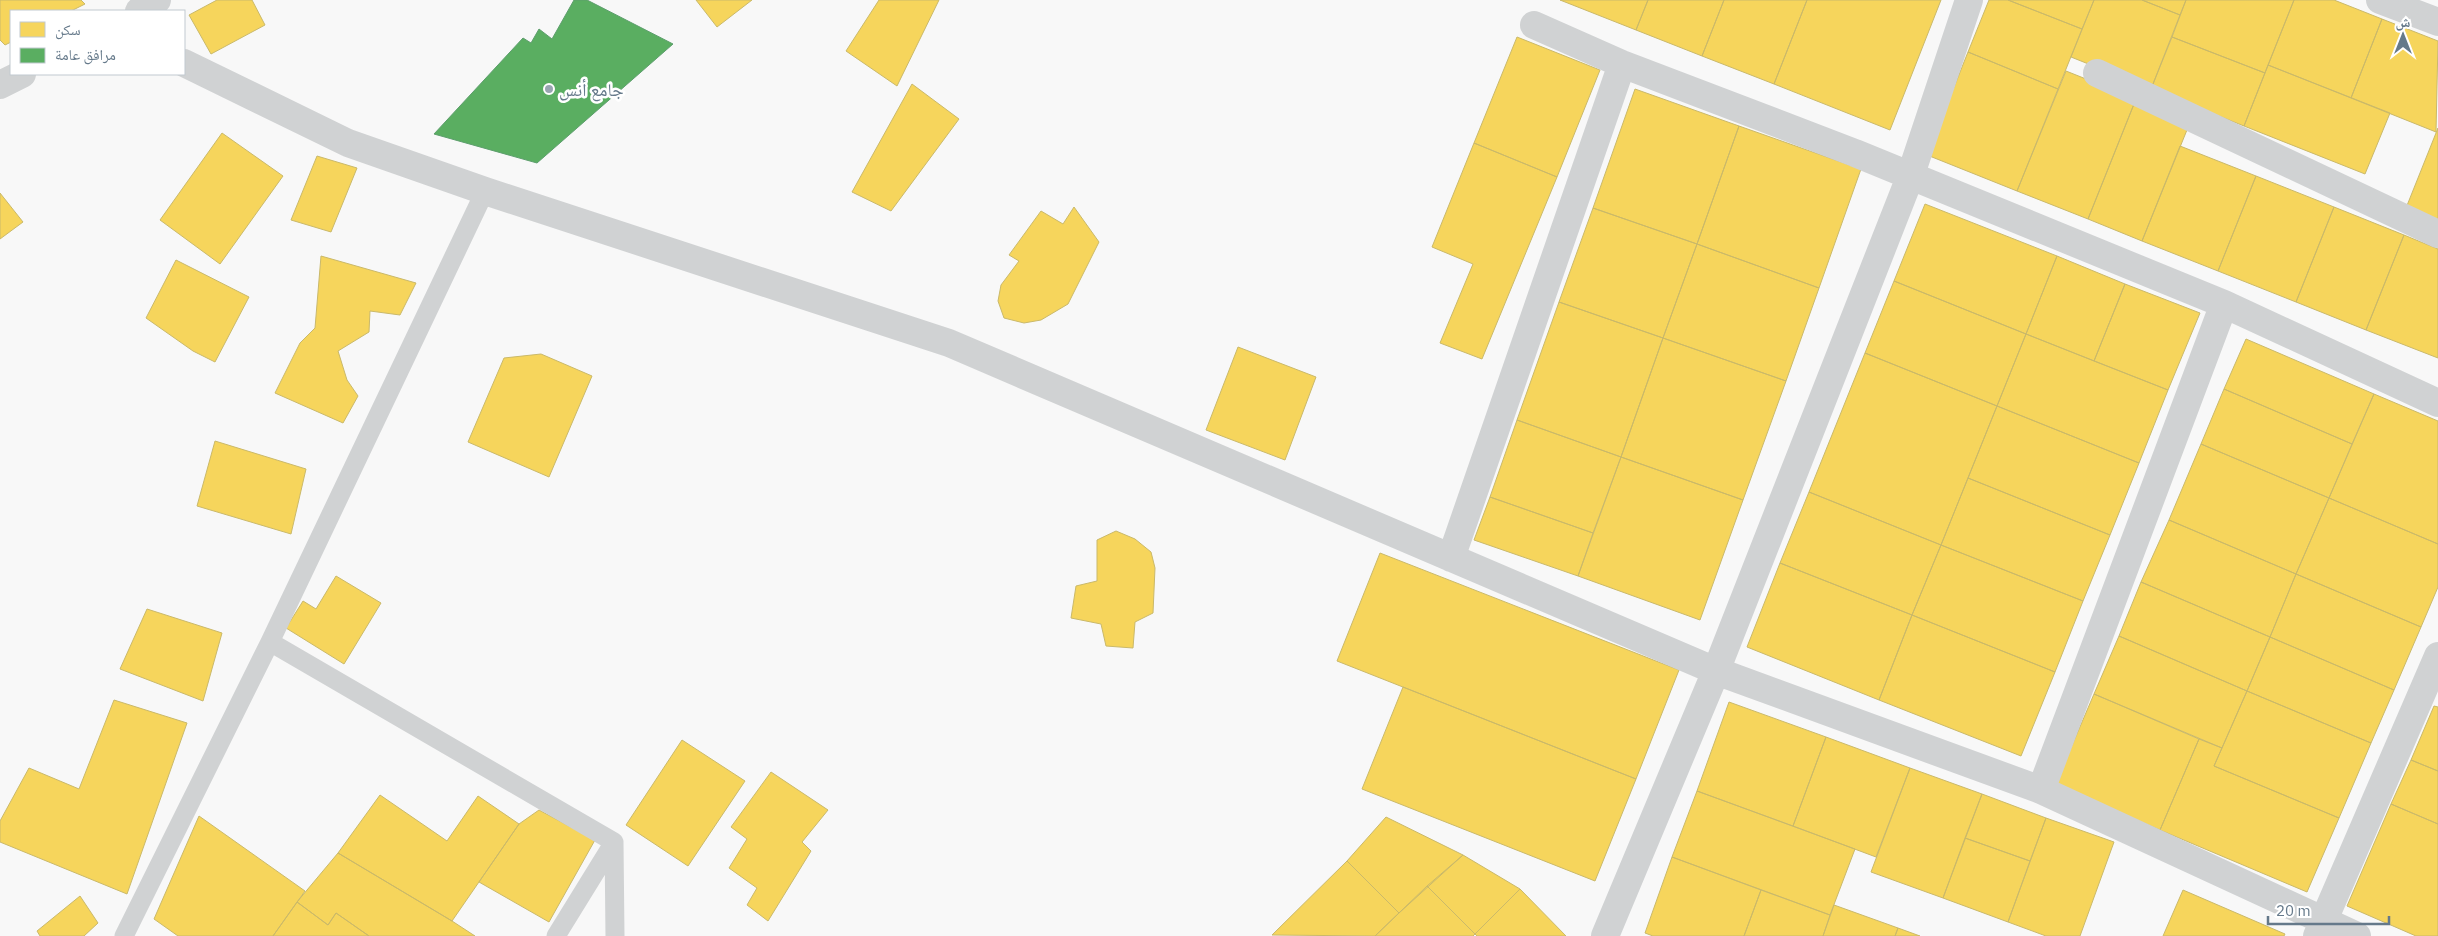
<svg xmlns="http://www.w3.org/2000/svg" width="2438" height="936" font-family="'IBM Plex Sans','Noto Naskh Arabic',sans-serif">
<rect width="100%" height="100%" fill="#f8f8f8"/>
<!-- homes -->
<path fill="#f6d55c" stroke="#cab96a" d="M 0,0 L 81,0 L 85,4 L 71,11 L 11,11 L 11,42 L 5,45 L 0,40 Z
M 217,0 L 252,0 L 265,25 L 211,54 L 189,15 Z
M 696,0 L 752,0 L 717,27 Z
M 879,0 L 939,0 L 897,86 L 846,51 Z
M 1560,0 L 1648,0 L 1636,30 Z
M 1648,0 L 1724,0 L 1702,56 L 1636,30 Z
M 1724,0 L 1807,0 L 1774,84 L 1702,56 Z
M 1807,0 L 1941,0 L 1890,130 L 1774,84 Z
M 1989,0 L 2008,0 L 2082,29 L 2058,89 L 1968,52 Z
M 2008,0 L 2094,0 L 2082,29 Z
M 2094,0 L 2142,0 L 2180,15 L 2151,89 L 2071,57 Z
M 2142,0 L 2186,0 L 2180,15 Z
M 2186,0 L 2294,0 L 2265,73 L 2172,37 Z
M 2294,0 L 2334,0 L 2382,19 L 2351,98 L 2268,65 Z
M 2382,19 L 2438,41 L 2436,132 L 2351,98 Z
M 1517,37 L 1600,70 L 1557,177 L 1474,143 Z
M 2172,37 L 2265,73 L 2244,126 L 2151,89 Z
M 1968,52 L 2058,89 L 2017,191 L 1927,155 Z
M 2268,65 L 2390,113 L 2365,174 L 2244,126 Z
M 2066,71 L 2136,99 L 2088,219 L 2017,191 Z
M 912,84 L 959,119 L 891,211 L 852,192 Z
M 1635,89 L 1739,126 L 1697,244 L 1593,208 Z
M 2136,99 L 2191,120 L 2142,241 L 2088,219 Z
M 1739,126 L 1861,169 L 1819,288 L 1697,244 Z
M 2438,128 L 2438,220 L 2406,208 Z
M 222,133 L 283,176 L 220,264 L 160,220 Z
M 1474,143 L 1557,177 L 1482,359 L 1440,343 L 1473,264 L 1432,247 Z
M 2180,146 L 2256,176 L 2218,271 L 2142,241 Z
M 317,156 L 357,168 L 331,232 L 291,220 Z
M 2256,176 L 2334,207 L 2296,302 L 2218,271 Z
M 0,193 L 23,222 L 0,239 Z
M 1925,204 L 2057,256 L 2026,334 L 1894,281 Z
M 1074,207 L 1099,242 L 1068,304 L 1041,320 L 1024,323 L 1004,318 L 998,301 L 1001,285 L 1019,261 L 1009,255 L 1041,211 L 1063,224 Z
M 2334,207 L 2404,235 L 2366,330 L 2296,302 Z
M 1593,208 L 1697,244 L 1663,338 L 1559,302 Z
M 2404,235 L 2438,249 L 2438,358 L 2366,330 Z
M 1697,244 L 1819,288 L 1786,381 L 1663,338 Z
M 321,256 L 416,283 L 400,315 L 370,311 L 369,332 L 338,351 L 347,380 L 358,396 L 343,423 L 275,393 L 300,343 L 315,328 Z
M 2057,256 L 2125,284 L 2094,361 L 2026,334 Z
M 176,260 L 249,297 L 215,362 L 193,351 L 146,318 Z
M 1894,281 L 2026,334 L 1997,406 L 1865,353 Z
M 2125,284 L 2200,313 L 2168,390 L 2094,361 Z
M 1559,302 L 1663,338 L 1621,457 L 1517,420 Z
M 2026,334 L 2168,390 L 2139,463 L 1997,406 Z
M 1663,338 L 1786,381 L 1743,500 L 1621,457 Z
M 2246,339 L 2374,394 L 2352,444 L 2224,389 Z
M 1238,347 L 1316,377 L 1285,460 L 1206,430 Z
M 1865,353 L 1997,406 L 1941,545 L 1809,492 Z
M 541,354 L 592,376 L 549,477 L 468,442 L 504,358 Z
M 2224,389 L 2352,444 L 2329,498 L 2201,444 Z
M 2374,394 L 2438,421 L 2438,544 L 2329,498 Z
M 1997,406 L 2139,463 L 2110,535 L 1968,478 Z
M 1517,420 L 1621,457 L 1593,533 L 1490,497 Z
M 215,441 L 306,469 L 291,534 L 197,506 Z
M 2201,444 L 2329,498 L 2296,574 L 2169,520 Z
M 1621,457 L 1743,500 L 1700,620 L 1578,576 Z
M 1968,478 L 2110,535 L 2083,601 L 1941,545 Z
M 1809,492 L 1941,545 L 1912,615 L 1780,563 Z
M 1490,497 L 1593,533 L 1578,576 L 1474,540 Z
M 2329,498 L 2438,544 L 2438,587 L 2421,627 L 2296,574 Z
M 2169,520 L 2296,574 L 2270,637 L 2141,582 Z
M 1116,531 L 1135,539 L 1151,552 L 1155,568 L 1153,613 L 1135,622 L 1133,648 L 1106,646 L 1101,624 L 1071,618 L 1076,586 L 1097,581 L 1097,540 Z
M 1941,545 L 2083,601 L 2055,672 L 1912,615 Z
M 1380,553 L 1679,670 L 1636,779 L 1337,661 Z
M 1780,563 L 1912,615 L 1879,700 L 1747,647 Z
M 2296,574 L 2421,627 L 2394,690 L 2270,637 Z
M 336,576 L 381,603 L 344,664 L 286,628 L 303,601 L 316,609 Z
M 2141,582 L 2270,637 L 2247,691 L 2119,636 Z
M 147,609 L 222,633 L 203,701 L 120,669 Z
M 1912,615 L 2055,672 L 2021,756 L 1879,700 Z
M 2119,636 L 2247,691 L 2222,748 L 2094,694 Z
M 2270,637 L 2394,690 L 2371,743 L 2247,691 Z
M 1403,687 L 1636,779 L 1595,881 L 1362,789 Z
M 2247,691 L 2371,743 L 2339,818 L 2214,766 Z
M 2094,694 L 2199,739 L 2160,830 L 2055,785 Z
M 114,700 L 187,723 L 127,894 L 0,842 L 0,821 L 29,768 L 79,789 Z
M 1729,702 L 1826,737 L 1793,826 L 1697,791 Z
M 2434,706 L 2438,707 L 2438,771 L 2411,760 Z
M 1826,737 L 1910,768 L 1876,857 L 1793,826 Z
M 2199,739 L 2222,748 L 2214,766 L 2339,818 L 2307,892 L 2160,830 Z
M 682,740 L 745,781 L 688,866 L 626,825 Z
M 2411,760 L 2438,771 L 2438,824 L 2391,804 Z
M 1910,768 L 1982,794 L 1943,898 L 1871,872 Z
M 771,772 L 828,810 L 802,842 L 811,851 L 768,921 L 747,905 L 757,888 L 729,868 L 747,839 L 731,827 Z
M 1697,791 L 1855,849 L 1830,915 L 1672,857 Z
M 1982,794 L 2046,818 L 2030,861 L 1965,838 Z
M 380,795 L 447,841 L 478,796 L 519,824 L 452,921 L 338,853 Z
M 2391,804 L 2438,824 L 2438,936 L 2416,936 L 2347,906 Z
M 539,810 L 595,840 L 549,922 L 479,882 L 519,824 Z
M 199,816 L 305,891 L 273,936 L 178,936 L 154,919 Z
M 1386,817 L 1463,855 L 1399,913 L 1347,861 Z
M 2046,818 L 2114,842 L 2080,936 L 2046,936 L 2008,922 Z
M 1965,838 L 2030,861 L 2008,922 L 1943,898 Z
M 338,853 L 452,921 L 475,936 L 369,936 L 336,913 L 328,925 L 297,902 Z
M 1463,855 L 1520,889 L 1475,934 L 1427,886 Z
M 1672,857 L 1761,890 L 1744,936 L 1653,936 L 1645,933 Z
M 1347,861 L 1399,913 L 1375,936 L 1272,935 Z
M 1427,886 L 1475,934 L 1473,936 L 1375,936 Z
M 1520,889 L 1566,936 L 1477,936 L 1475,934 Z
M 1761,890 L 1830,915 L 1823,936 L 1744,936 Z
M 2183,890 L 2285,934 L 2284,936 L 2163,936 Z
M 80,896 L 98,923 L 84,936 L 40,936 L 37,931 Z
M 297,902 L 328,925 L 336,913 L 369,936 L 273,936 Z
M 1834,905 L 1898,928 L 1895,936 L 1823,936 Z
M 1898,928 L 1920,936 L 1895,936 Z"/>
<!-- public -->
<path fill="#5aae61" stroke="#5d9e6d" d="M 574,0 L 587,0 L 673,44 L 537,163 L 434,134 L 523,38 L 531,43 L 539,29 L 552,39 Z"/>
<g fill="none" stroke-linecap="round" stroke-linejoin="round">
<!-- service -->
<path stroke="#d0d2d3" stroke-width="19" d="M 270,642 L 614,842 L 556,936
M 614,842 L 615,936
M 124,936 L 270,642 L 485,191"/>
<!-- minor -->
<path stroke="#d0d2d3" stroke-width="28" d="M 139,11 L 157,0
M 1534,25 L 1622,64 L 1855,153 L 2224,304 L 2438,403
M 184,63 L 348,143 L 485,191 L 949,343 L 1716,671 L 2041,790 L 2357,936
M 2097,73 L 2438,234
M 0,85 L 22,74
M 1451,558 L 1622,64
M 2041,790 L 2224,304
M 1605,936 L 1716,671 L 1910,177 L 1969,0
M 2317,936 L 2438,656"/>
<!-- tertiary -->
<path stroke="#d0d2d3" stroke-width="28" d="M 2380,0 L 2438,22"/>
</g>
<!-- markers -->
<circle fill="#98a5b0" stroke="#fff" stroke-width="2" cx="549" cy="89" r="5"/>
<g text-anchor="middle" dominant-baseline="central" stroke-width="5" stroke-linejoin="round" paint-order="stroke">
<!-- poi labels -->
<g font-size="18" fill="#65798a" stroke="#fff" text-anchor="start">
<text x="559" y="89">جامع أنس</text>
</g>
</g>
<!-- legend -->
<rect x="10" y="10" width="175" height="65" fill="#ffffff" stroke="#c1c9d0"/>
<rect x="20" y="22" width="25" height="15" fill="#f6d55c" stroke="#c1c9d0"/>
<text x="55" y="35" font-size="15" fill="#65798a">سكن</text>
<rect x="20" y="48" width="25" height="15" fill="#5aae61" stroke="#c1c9d0"/>
<text x="55" y="60" font-size="15" fill="#65798a">مرافق عامة</text>
<!-- north arrow -->
<g transform="translate(2403 35)" stroke="#ffffff" stroke-width="4" paint-order="stroke">
<path d="M0-4L9 19L0 12L-9 19Z" fill="#65798a"/>
<text y="-8" font-size="14" font-weight="bold" text-anchor="middle" fill="#65798a">ش</text>
</g>
<!-- scale -->
<path d="M2268 916v8h121v-8" fill="none" stroke="#65798a" stroke-width="2.5"/>
<text x="2276" y="916" font-size="15" fill="#65798a" stroke="#ffffff" stroke-width="4" paint-order="stroke">20 m</text>
</svg>
